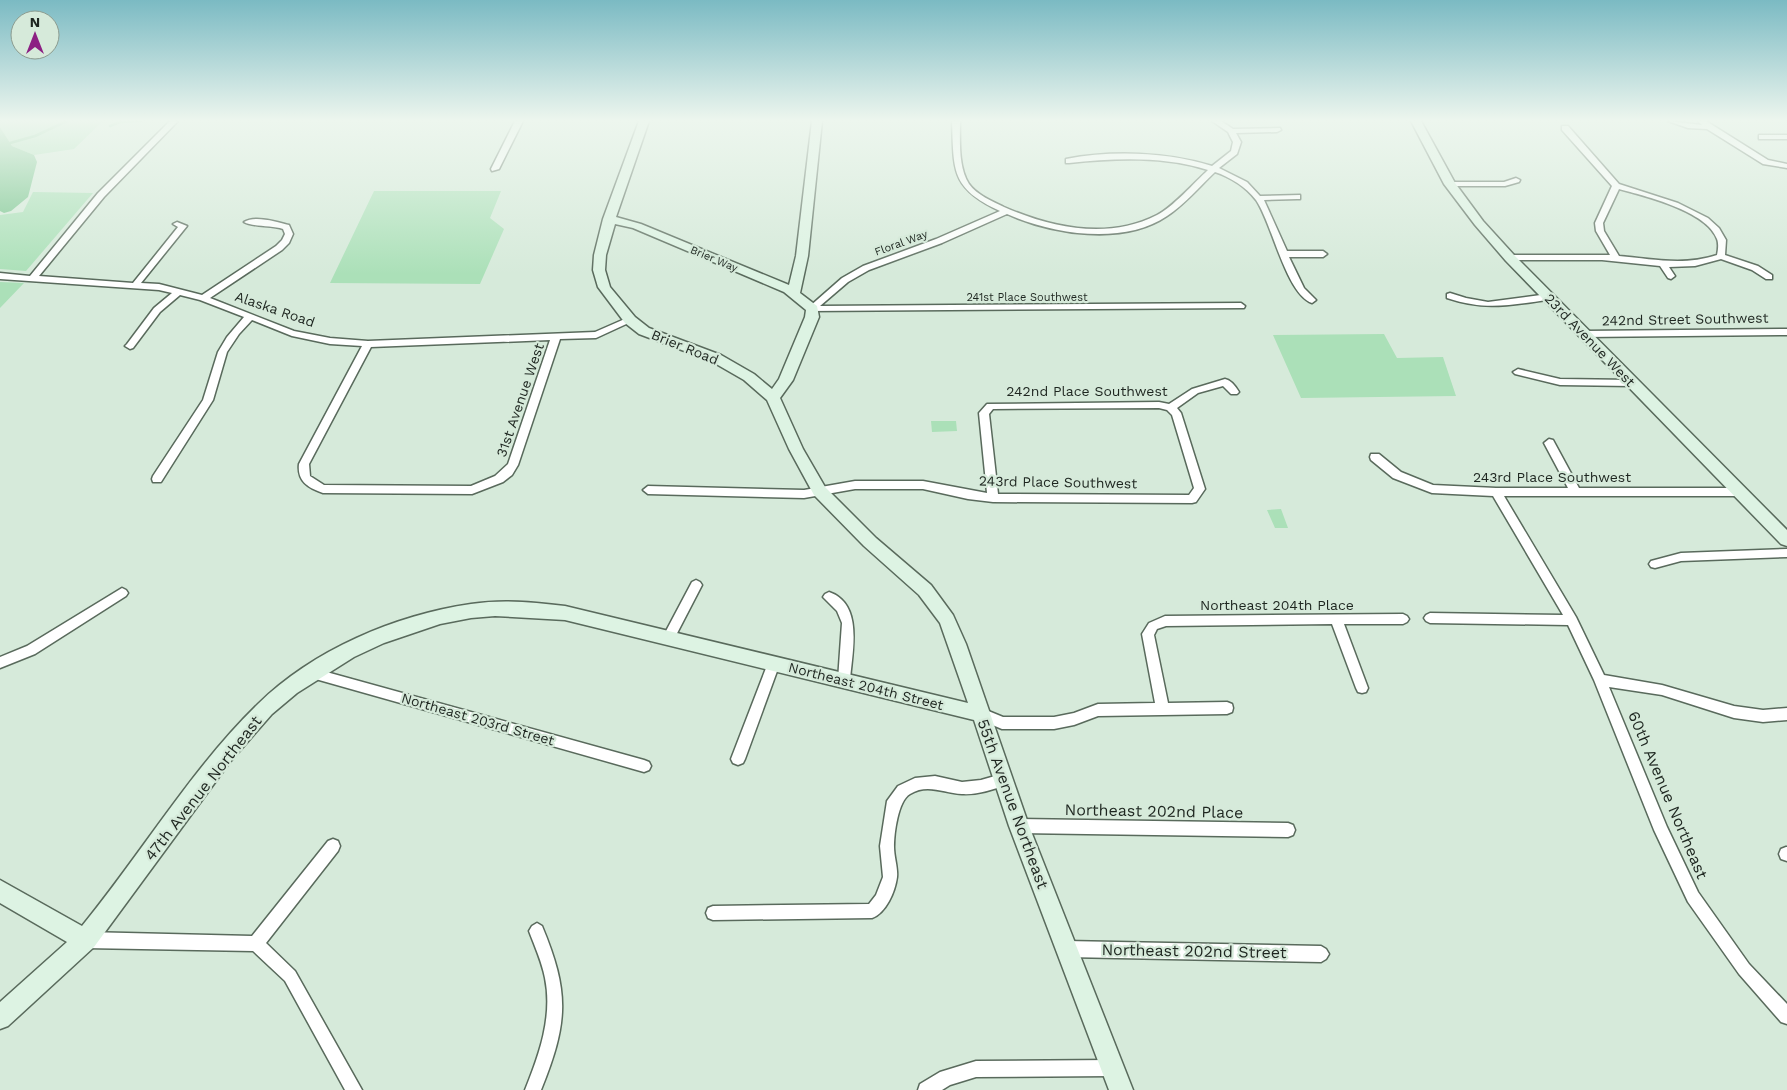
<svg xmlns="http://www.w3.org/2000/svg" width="1787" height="1090" font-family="'Work Sans',sans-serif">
<rect width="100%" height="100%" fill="#d6eada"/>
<!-- green -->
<path fill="#abe0b8" d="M 0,121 L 103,121 L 74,149 L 34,155 L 12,146 L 0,127 Z
M 374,191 L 501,191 L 490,218 L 504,229 L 480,284 L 330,283 Z
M 33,192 L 93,193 L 26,271 L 0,269 L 0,215 L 23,212 Z
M 0,282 L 24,283 L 0,308 Z
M 1384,334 L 1397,358 L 1443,357 L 1456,396 L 1301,398 L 1273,335 Z
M 931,421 L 956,421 L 957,431 L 932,432 Z
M 1281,509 L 1288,528 L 1275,528 L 1267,510 Z"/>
<!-- water -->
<path fill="#77c48c" d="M 0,127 L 12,146 L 34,155 L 37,162 L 28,197 L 11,211 L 4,213 L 0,211 Z"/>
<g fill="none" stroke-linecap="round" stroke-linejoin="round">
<!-- stream -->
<path stroke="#77c48c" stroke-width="2.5" d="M 110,126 L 120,122 L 141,121
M 10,143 L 35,136 L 67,121"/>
<defs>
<path id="street" d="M 170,121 L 178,121 L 104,197 L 39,276 L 133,283 L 178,227 L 173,224 L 177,222 L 187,226 L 141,283 L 159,284 L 202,295 L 276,246 L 282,240 L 285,234 L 283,229 C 272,225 252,227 244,222 C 255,215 277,222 289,225 L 293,234 L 289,243 L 282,250 L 210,298 L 294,331 L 330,338 L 368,341 L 595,332 L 627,318 L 633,318 L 635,320 L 596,338 L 560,339 L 518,465 L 512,475 L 503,482 L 472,494 L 323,493 C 308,488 297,481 299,464 L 362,346 L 330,344 L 292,336 L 252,320 L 239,334 L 227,352 L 213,400 L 161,482 L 153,482 L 152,479 L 153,476 L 203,400 L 218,352 L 227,337 L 244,317 L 200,300 L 180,295 L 160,312 L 133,348 L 130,349 L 125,346 L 127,344 L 154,308 L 172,293 L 159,290 L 0,279 L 0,273 L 30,276 L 98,193 ZM 550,340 L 508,464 L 495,476 L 471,486 L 324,485 L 310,476 L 309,464 L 371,347 Z
M 515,121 L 523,121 L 499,169 L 492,171 L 491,169 Z
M 952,121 L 960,121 C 960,140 958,167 969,184 C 977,195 992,201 1004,207 C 1052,228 1108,240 1157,215 C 1172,208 1195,182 1208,170 C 1164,156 1115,158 1069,163 L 1066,163 L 1066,159 C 1112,150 1168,152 1212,166 L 1231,151 L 1233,142 L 1228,132 L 1212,121 L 1221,121 L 1233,129 L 1280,128 L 1281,130 L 1277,132 L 1236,133 L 1241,142 L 1237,154 L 1219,168 L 1247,182 L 1260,196 L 1300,195 L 1300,199 L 1297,199 L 1264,200 L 1287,251 L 1323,251 L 1327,254 L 1323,257 L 1289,257 L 1304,288 L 1316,300 L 1312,303 C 1286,294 1272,223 1256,200 C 1246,187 1230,177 1215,172 C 1200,186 1184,205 1167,216 C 1123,246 1052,234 1007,214 L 942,243 L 869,270 L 848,282 L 820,306 L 1241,303 L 1245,306 L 1244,308 L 809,311 L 809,307 L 842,278 L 863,266 L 936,239 L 1000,211 C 950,188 954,170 952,121 Z
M 1668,121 L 1702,125 L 1698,121 L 1706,121 L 1768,160 L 1787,164 L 1787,168 L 1763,164 L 1707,129 L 1688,128 Z
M 1562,126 L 1568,126 L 1619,184 L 1678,203 L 1708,218 L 1719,228 L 1726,240 L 1725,255 L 1758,266 L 1772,275 L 1772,279 L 1766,279 L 1752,270 L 1721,259 L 1695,266 L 1669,267 L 1675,276 L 1671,279 L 1668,278 L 1660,266 L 1602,260 L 1507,260 L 1506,258 L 1510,255 L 1610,255 L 1596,231 L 1595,223 L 1612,186 L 1562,130 ZM 1619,189 C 1645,196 1707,211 1717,239 C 1719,244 1718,250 1717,255 C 1684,266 1653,259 1619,256 L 1604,231 L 1603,223 Z
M 1759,135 L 1787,135 L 1787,139 L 1759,139 Z
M 1516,178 L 1520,180 L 1519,182 L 1505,186 L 1450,186 L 1446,184 L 1450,182 L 1504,182 Z
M 1450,293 L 1466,298 L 1488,302 L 1548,294 L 1552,297 L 1548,300 C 1509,305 1486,311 1447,298 L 1447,294 Z
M 1787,329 L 1787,335 L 1584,337 L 1579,334 L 1584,331 Z
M 1518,369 L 1560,379 L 1632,380 L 1637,383 L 1632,386 L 1560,385 L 1515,374 L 1513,372 Z
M 1225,379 C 1231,380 1236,387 1239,392 L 1237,394 L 1231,394 L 1223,386 L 1198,393 L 1177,408 L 1181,413 L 1205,489 L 1196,502 L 1192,503 L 993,502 L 968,499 L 923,489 L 855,489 L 804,498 L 648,494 L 643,490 L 648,486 L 804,490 L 855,481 L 923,481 L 987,493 L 979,413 L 987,404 L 1159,402 L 1169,404 L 1192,389 ZM 1159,408 L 1167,410 L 1172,415 L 1194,488 L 1189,495 L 998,494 L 989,414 L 993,409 Z
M 1549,439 L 1553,440 L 1579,488 L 1739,488 L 1744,492 L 1739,496 L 1504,496 L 1576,617 L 1604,675 L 1662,685 L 1734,706 L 1763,710 L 1787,708 L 1787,720 L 1763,722 L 1734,718 L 1662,695 L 1609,687 L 1667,827 L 1698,892 L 1749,964 L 1787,1004 L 1787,1024 L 1781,1022 L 1739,974 L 1688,902 L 1654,830 L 1594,680 L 1568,625 L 1430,623 L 1426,621 L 1424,618 L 1426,615 L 1430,613 L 1563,615 L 1493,496 L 1432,493 L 1393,478 L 1371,460 L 1370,457 L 1371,454 L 1379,454 L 1401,472 L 1433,485 L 1496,488 L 1568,488 L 1544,443 Z
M 1787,549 L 1787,557 L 1681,561 L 1655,568 L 1651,567 L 1649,564 L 1651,561 L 1681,553 Z
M 696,580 L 700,582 L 702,585 L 673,641 L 669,642 L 665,641 L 663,637 L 665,633 L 692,582 Z
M 122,588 L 126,590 L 128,593 L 126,596 L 35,654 L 0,668 L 0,657 L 27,646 Z
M 829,592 C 864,604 852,652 850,680 L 848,684 L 844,685 L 840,684 L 838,680 L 842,623 L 837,611 L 823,597 L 825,594 Z
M 1403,614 L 1407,616 L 1409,619 L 1407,622 L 1403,624 L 1344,624 L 1368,688 L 1366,692 L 1362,693 L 1358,692 L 1356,688 L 1332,624 L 1166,626 L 1157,629 L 1154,635 L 1168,703 L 1227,702 L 1232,704 L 1233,708 L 1232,712 L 1227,714 L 1098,716 L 1074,725 L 1054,729 L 1002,729 L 976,718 L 975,714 L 976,710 L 981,708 L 1003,717 L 1054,717 L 1074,713 L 1098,704 L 1155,703 L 1142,634 L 1149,623 L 1165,616 Z
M 774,658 L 778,659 L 780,663 L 745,759 L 743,763 L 738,765 L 733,763 L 731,759 L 768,663 L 770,659 Z
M 312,668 L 644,760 L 649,762 L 651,766 L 649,770 L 644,772 L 312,678 L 308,677 L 306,673 L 308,669 Z
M 1002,774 L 1007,776 L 1009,780 L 1007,784 C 993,790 977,795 962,794 C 944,793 927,783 910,794 C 898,801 894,833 894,847 C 894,857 898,868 897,877 C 895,892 886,913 872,918 L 713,920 L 708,918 L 706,913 L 708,908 L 713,906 L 869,904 L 876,895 L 883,877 L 880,846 L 887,801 L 898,786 L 915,778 L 935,776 L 962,782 L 981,780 Z
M 1019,819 L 1288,823 L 1293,825 L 1295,830 L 1293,835 L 1288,837 L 1019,833 L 1014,831 L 1012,826 L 1014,821 Z
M 333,839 L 338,841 L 340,846 L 338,851 L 266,943 L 295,971 L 362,1090 L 345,1090 L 285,981 L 253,951 L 85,948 L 80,945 L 77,940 L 80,935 L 85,932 L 252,936 L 328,841 Z
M 1786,847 L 1787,847 L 1787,861 L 1781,859 L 1779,854 L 1781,849 Z
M 537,923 L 542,926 C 570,993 568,1023 541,1090 L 525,1090 C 539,1055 553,1017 545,978 C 542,962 535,947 529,931 L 532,926 Z
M 1066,941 L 1321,946 L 1326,949 L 1329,954 L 1326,959 L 1321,962 L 1066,957 L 1061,954 L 1058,949 L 1061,944 Z
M 1112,1060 L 1118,1062 L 1120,1068 L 1118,1074 L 1112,1076 L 976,1077 L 950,1085 L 942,1090 L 918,1090 L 920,1084 L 940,1072 L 976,1061 Z"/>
<path id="secondary" d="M 639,121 L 649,121 L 616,217 L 641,224 L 789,285 L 796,256 L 812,121 L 822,121 L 808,256 L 800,293 L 817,306 L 819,317 L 793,380 L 780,398 L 803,449 L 825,487 L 876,538 L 931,585 L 953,615 L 966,644 L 1029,826 L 1133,1090 L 1109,1090 L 1009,826 L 974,720 L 565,620 L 495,616 L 471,618 L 440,624 L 384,643 L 354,657 L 297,693 L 272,714 L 230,762 L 94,947 L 8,1026 L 0,1029 L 0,1002 L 67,942 L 0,903 L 0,880 L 82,926 C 141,854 192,768 258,704 C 313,650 395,615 471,604 C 502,599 534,602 565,606 L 968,703 L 940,623 L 919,595 L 864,546 L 814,495 L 789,449 L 767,400 L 744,380 L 711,361 L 639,334 L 625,323 L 598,287 L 593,270 L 594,255 L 603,219 ZM 615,224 L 633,228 L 784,292 L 806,310 L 805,317 L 779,379 L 772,389 L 754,374 L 721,355 L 649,328 L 635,317 L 610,287 L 605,270 L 606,255 Z
M 1411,121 L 1421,121 L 1455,183 L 1483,221 L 1514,255 L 1787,530 L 1787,546 L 1781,544 L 1506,261 L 1475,225 L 1444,184 Z"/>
</defs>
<!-- street casing -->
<use href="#street" stroke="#596a5c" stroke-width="3"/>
<!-- secondary casing -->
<use href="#secondary" stroke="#596a5c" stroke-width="3"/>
<!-- street -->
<use href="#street" fill="#fff" fill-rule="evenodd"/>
<!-- secondary -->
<use href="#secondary" fill="#ddf3e3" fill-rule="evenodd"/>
</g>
<!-- sky -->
<linearGradient id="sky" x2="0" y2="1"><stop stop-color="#7bbac3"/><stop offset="0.44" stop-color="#edf6ee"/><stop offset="1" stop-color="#edf6ee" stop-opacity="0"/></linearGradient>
<rect width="1787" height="274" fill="url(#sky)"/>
<g text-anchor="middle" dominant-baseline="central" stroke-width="4.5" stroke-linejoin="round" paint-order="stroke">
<!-- far-street labels -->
<g font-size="11" fill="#1e2620" stroke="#d6eada">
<text transform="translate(901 243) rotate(-20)">Floral Way</text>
<text transform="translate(714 259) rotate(23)">Brier Way</text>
<text x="1027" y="297">241st Place Southwest</text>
</g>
<!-- street labels -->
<g font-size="14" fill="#1e2620" stroke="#d6eada">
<text transform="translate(275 309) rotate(19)">Alaska Road</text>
<text transform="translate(1685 319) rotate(-1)">242nd Street Southwest</text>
<text transform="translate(1590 340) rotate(46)">23rd Avenue West</text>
<text transform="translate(685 347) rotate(22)">Brier Road</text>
<text x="1087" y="391">242nd Place Southwest</text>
<text transform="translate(520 400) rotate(-71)">31st Avenue West</text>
<text x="1552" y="477">243rd Place Southwest</text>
<text transform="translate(1058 482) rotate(1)">243rd Place Southwest</text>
<text x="1277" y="605">Northeast 204th Place</text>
<text transform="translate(866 686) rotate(14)">Northeast 204th Street</text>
<text transform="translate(478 719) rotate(16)">Northeast 203rd Street</text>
</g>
<!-- near-street labels -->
<g font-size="16" fill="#1e2620" stroke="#d6eada">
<text transform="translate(203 788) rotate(-52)">47th Avenue Northeast</text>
<text transform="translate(1668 795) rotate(67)">60th Avenue Northeast</text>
<text transform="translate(1013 804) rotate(70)">55th Avenue Northeast</text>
<text transform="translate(1154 811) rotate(1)">Northeast 202nd Place</text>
<text transform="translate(1194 951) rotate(1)">Northeast 202nd Street</text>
</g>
</g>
<!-- north arrow -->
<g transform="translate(35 35)"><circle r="24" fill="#d6eada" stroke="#8c9c90"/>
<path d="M0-4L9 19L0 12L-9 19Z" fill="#8c2083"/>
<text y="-8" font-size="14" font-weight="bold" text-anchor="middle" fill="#1e2620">N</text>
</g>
</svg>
